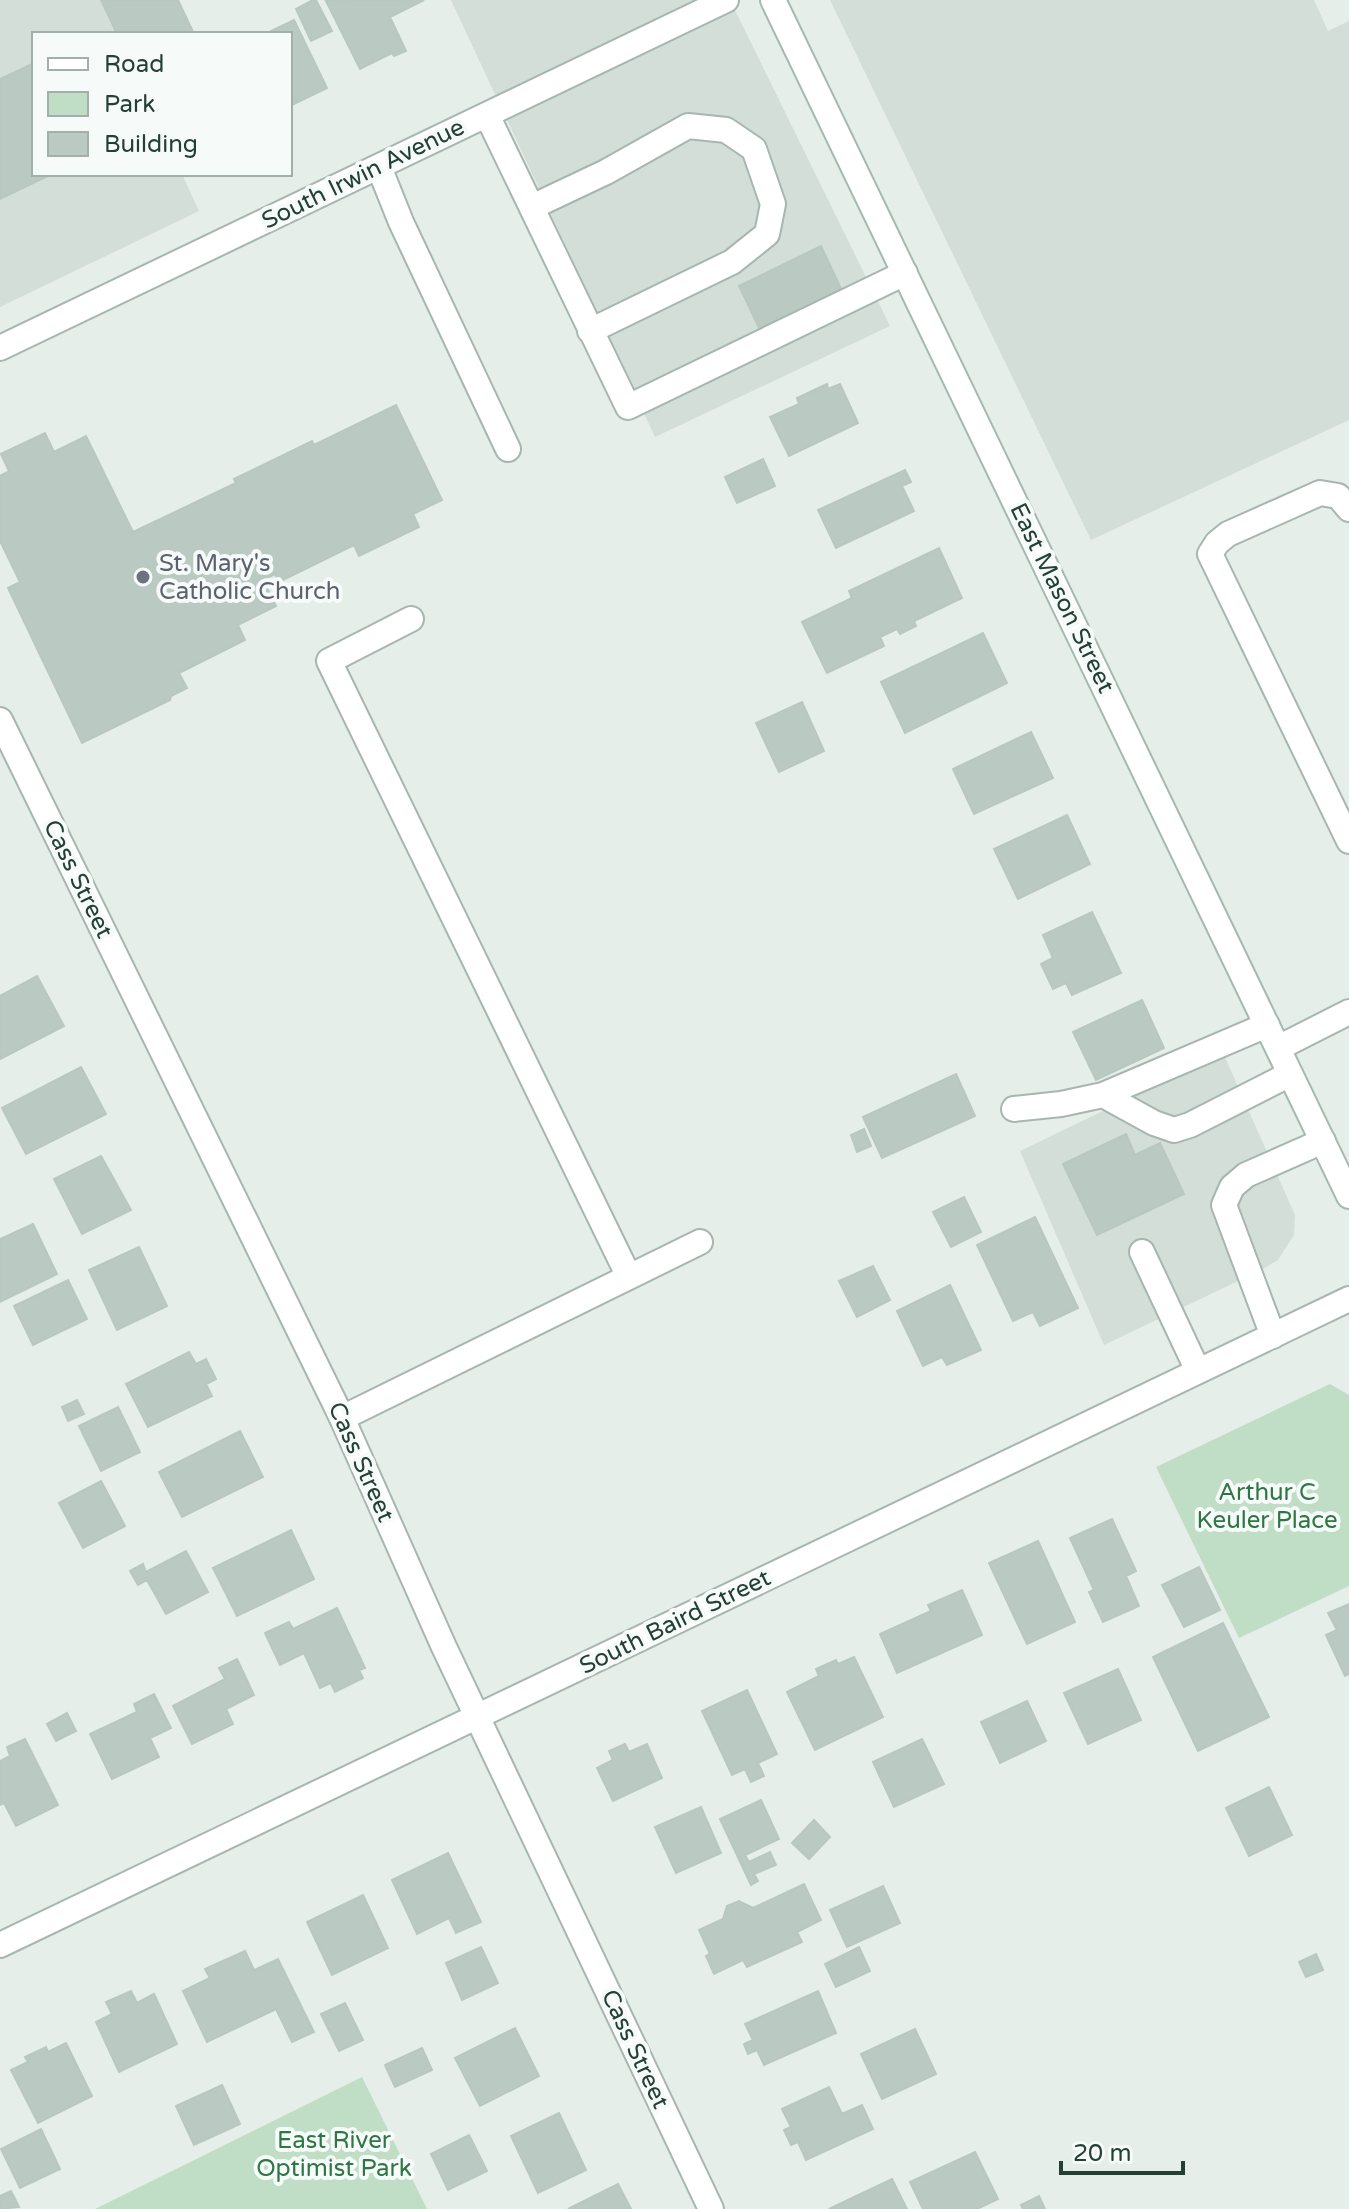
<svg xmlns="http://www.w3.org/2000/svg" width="1349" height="2209" font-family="'Varela Round',sans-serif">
<rect width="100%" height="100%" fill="#e5eee9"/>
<!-- built -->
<path fill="#d3ded8" d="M 0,0 L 100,0 L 116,34 L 34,34 L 34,174 L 182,174 L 199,211 L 0,307 Z
M 451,0 L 730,0 L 890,326 L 655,437 Z
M 830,0 L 1314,0 L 1328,31 L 1349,21 L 1349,420 L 1091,540 Z
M 1223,1053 L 1295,1215 L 1294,1235 L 1278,1260 L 1261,1270 L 1104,1345 L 1020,1151 Z"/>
<!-- green -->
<path fill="#bfdec5" d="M 1330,1384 L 1349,1395 L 1349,1586 L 1239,1638 L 1156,1467 Z
M 362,2077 L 427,2209 L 95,2209 Z"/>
<!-- building -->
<path fill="#bac9c2" stroke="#b8c8c0" stroke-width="2" d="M 101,0 L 178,0 L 194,34 L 117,34 Z
M 313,0 L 316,0 L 332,31 L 311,41 L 296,9 Z
M 424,0 L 390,17 L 406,51 L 394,56 L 392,53 L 360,69 L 326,1 Z
M 294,20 L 327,88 L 290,106 L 290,34 L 265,34 Z
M 34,63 L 34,174 L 52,174 L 0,199 L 0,79 Z
M 821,246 L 843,293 L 761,332 L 739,286 Z
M 827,384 L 828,389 L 840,384 L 858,423 L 789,456 L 770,417 L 799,404 L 797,398 Z
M 396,405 L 442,500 L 413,514 L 419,527 L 359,556 L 354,545 L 279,582 L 275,574 L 263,580 L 276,606 L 238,625 L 245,640 L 179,673 L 187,688 L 171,696 L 170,700 L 82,743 L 8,588 L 20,582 L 0,541 L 0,476 L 9,471 L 1,454 L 45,433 L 54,452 L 86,436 L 133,532 L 236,483 L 234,479 L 312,441 L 314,445 Z
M 763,459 L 775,486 L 737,503 L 725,477 Z
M 905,470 L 911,482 L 902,486 L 914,511 L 836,548 L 818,510 Z
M 939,548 L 962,598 L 914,621 L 916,626 L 900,634 L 897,629 L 880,637 L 884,646 L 827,673 L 802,622 L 852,598 L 849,591 Z
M 983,633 L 1007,683 L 905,733 L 881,682 Z
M 802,702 L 824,751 L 779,772 L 756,723 Z
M 1031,732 L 1053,778 L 974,814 L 953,769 Z
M 1067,815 L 1090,864 L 1018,899 L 994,849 Z
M 1092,912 L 1121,973 L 1072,995 L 1066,983 L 1053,989 L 1041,964 L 1053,958 L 1043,935 Z
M 37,976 L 64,1026 L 0,1059 L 0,996 Z
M 1142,1000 L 1164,1048 L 1096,1080 L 1073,1032 Z
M 81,1067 L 106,1114 L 26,1154 L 2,1108 Z
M 956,1074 L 975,1116 L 882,1158 L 863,1117 Z
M 864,1129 L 871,1146 L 857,1152 L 851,1135 Z
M 1126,1134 L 1135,1155 L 1160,1143 L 1184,1194 L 1097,1235 L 1063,1164 Z
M 101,1156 L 131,1210 L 82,1234 L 54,1179 Z
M 964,1197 L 981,1232 L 951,1247 L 933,1212 Z
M 1035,1217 L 1078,1308 L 1040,1326 L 1033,1312 L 1013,1321 L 977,1245 Z
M 33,1224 L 57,1274 L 0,1302 L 0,1239 Z
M 139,1247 L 167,1306 L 117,1330 L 89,1270 Z
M 873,1266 L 890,1300 L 857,1317 L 839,1281 Z
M 68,1280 L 87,1319 L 33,1345 L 14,1306 Z
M 950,1285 L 981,1350 L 947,1365 L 942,1357 L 923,1366 L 897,1311 Z
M 189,1352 L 196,1364 L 206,1359 L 216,1379 L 206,1384 L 212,1396 L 148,1427 L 126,1384 Z
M 77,1400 L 84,1414 L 68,1421 L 62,1407 Z
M 118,1407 L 140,1452 L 101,1471 L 79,1426 Z
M 240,1431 L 263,1477 L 182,1517 L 159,1472 Z
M 101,1481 L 125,1526 L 83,1548 L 59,1503 Z
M 1112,1519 L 1136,1571 L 1126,1576 L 1139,1606 L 1103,1622 L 1089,1592 L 1094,1590 L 1070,1538 Z
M 291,1530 L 314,1579 L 237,1616 L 213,1568 Z
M 1038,1541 L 1075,1622 L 1027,1644 L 989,1563 Z
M 186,1551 L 208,1592 L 166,1614 L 147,1580 L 138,1585 L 130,1571 L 143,1564 L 146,1572 Z
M 1199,1567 L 1220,1610 L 1184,1627 L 1162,1585 Z
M 962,1590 L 982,1635 L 897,1673 L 880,1634 L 931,1611 L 928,1605 Z
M 1349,1604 L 1349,1674 L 1345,1676 L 1326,1635 L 1337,1630 L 1328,1613 Z
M 337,1608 L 365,1668 L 359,1670 L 363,1678 L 335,1692 L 331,1683 L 320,1688 L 304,1653 L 280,1665 L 265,1633 L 289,1622 L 293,1629 Z
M 1223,1623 L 1269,1717 L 1198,1751 L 1153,1657 Z
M 854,1657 L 883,1717 L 815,1750 L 787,1692 L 819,1676 L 816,1669 L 836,1660 L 838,1664 Z
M 237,1659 L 254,1695 L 226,1709 L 233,1724 L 192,1744 L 173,1706 L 225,1679 L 219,1668 Z
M 1118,1669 L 1141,1720 L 1088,1744 L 1064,1693 Z
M 747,1690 L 777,1754 L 758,1763 L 764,1776 L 751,1782 L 745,1769 L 732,1775 L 702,1711 Z
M 154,1694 L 171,1728 L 150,1738 L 159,1757 L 112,1779 L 90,1734 L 137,1712 L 134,1704 Z
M 1027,1701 L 1046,1741 L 1000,1763 L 981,1722 Z
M 67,1713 L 76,1731 L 56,1741 L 47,1724 Z
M 25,1739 L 58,1805 L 16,1826 L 4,1803 L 0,1805 L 0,1761 L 10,1756 L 7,1747 Z
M 922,1739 L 944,1784 L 894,1807 L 873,1762 Z
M 625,1744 L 629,1752 L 647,1744 L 662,1778 L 613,1801 L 597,1768 L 613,1760 L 609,1751 Z
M 1269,1787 L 1292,1835 L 1249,1856 L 1226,1808 Z
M 761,1800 L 779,1839 L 745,1855 L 749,1862 L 770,1852 L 776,1865 L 754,1874 L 758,1881 L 751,1885 L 720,1819 Z
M 701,1807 L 721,1853 L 676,1873 L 655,1827 Z
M 814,1820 L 830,1837 L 809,1859 L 792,1843 Z
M 448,1853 L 481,1922 L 456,1933 L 449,1918 L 417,1934 L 392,1880 Z
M 804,1884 L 821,1920 L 797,1932 L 802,1942 L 747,1967 L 743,1960 L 714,1974 L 706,1956 L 710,1954 L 699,1930 L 723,1919 L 727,1906 L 739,1901 L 753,1908 Z
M 883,1886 L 900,1923 L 847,1947 L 830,1910 Z
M 363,1895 L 388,1948 L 332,1975 L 307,1922 Z
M 481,1947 L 498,1983 L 462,2000 L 446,1963 Z
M 859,1947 L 870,1971 L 836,1987 L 825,1964 Z
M 245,1951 L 254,1970 L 278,1959 L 314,2032 L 292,2042 L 276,2009 L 207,2042 L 183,1991 L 210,1978 L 205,1969 Z
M 1316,1954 L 1323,1970 L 1306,1977 L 1299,1962 Z
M 131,1991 L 137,2003 L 154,1994 L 177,2044 L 119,2072 L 96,2022 L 112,2014 L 106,2002 Z
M 818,1991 L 836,2033 L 764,2065 L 757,2050 L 748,2054 L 744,2044 L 753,2040 L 745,2024 Z
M 345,2003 L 363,2040 L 339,2051 L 321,2014 Z
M 515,2028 L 539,2076 L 480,2106 L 455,2058 Z
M 915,2029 L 936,2074 L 882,2099 L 861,2054 Z
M 66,2043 L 92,2096 L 38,2123 L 11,2070 L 28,2062 L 25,2057 L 46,2047 L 48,2052 Z
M 422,2048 L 432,2070 L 395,2087 L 385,2065 Z
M 222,2085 L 240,2124 L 194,2145 L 176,2106 Z
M 829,2087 L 842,2114 L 862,2105 L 873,2129 L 806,2160 L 798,2142 L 791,2145 L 784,2130 L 791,2127 L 782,2109 Z
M 559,2113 L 586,2170 L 538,2193 L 511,2136 Z
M 41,2129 L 60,2169 L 20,2188 L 1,2149 Z
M 469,2135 L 487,2171 L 448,2190 L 431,2154 Z
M 975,2152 L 998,2199 L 977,2209 L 923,2209 L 910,2182 Z
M 892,2179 L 907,2209 L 829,2209 Z
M 618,2184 L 631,2209 L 568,2209 Z
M 11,2191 L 19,2207 L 0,2209 L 0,2196 Z
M 1039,2196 L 1045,2209 L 1023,2209 L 1021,2205 Z"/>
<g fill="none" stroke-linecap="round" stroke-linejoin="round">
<defs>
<path id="service" d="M 487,115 L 628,407 L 905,273
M 379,167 L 401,222 L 508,449
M 532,207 L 606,172 L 688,126 L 726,130 L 754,149 L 773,204 L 767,234 L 732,262 L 590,331
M 1349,509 L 1338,496 L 1320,493 L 1228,534 L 1217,543 L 1210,554 L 1349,841
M 411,619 L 329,661 L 629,1277
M 1278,1048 L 1349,1012
M 1103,1095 L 1154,1123 L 1174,1130 L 1190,1125 L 1290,1074
M 1014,1109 L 1061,1104 L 1103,1095 L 1267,1025
M 1142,1252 L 1198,1371
M 1273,1336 L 1224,1205 L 1232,1187 L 1246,1175 L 1323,1141
M 342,1418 L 700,1242"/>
<path id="minor" d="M 0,348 L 726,0
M 0,720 L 342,1418 L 444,1647 L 711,2209"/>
<path id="tertiary" d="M 0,1945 L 1349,1299"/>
<path id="secondary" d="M 773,0 L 1349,1196"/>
</defs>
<!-- service casing -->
<use href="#service" stroke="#a7b6b0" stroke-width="28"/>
<!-- minor casing -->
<use href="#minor" stroke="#a7b6b0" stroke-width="28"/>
<!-- tertiary casing -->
<use href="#tertiary" stroke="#a7b6b0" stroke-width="28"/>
<!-- secondary casing -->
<use href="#secondary" stroke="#a4bab0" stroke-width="28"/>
<!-- service -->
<use href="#service" stroke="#fff" stroke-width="24"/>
<!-- minor -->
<use href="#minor" stroke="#fff" stroke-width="24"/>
<!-- tertiary -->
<use href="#tertiary" stroke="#fff" stroke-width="24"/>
<!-- secondary -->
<use href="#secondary" stroke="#fff" stroke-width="24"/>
</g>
<!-- markers -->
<circle fill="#6b7280" stroke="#f6faf8" stroke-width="3" cx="143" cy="577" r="8"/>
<g text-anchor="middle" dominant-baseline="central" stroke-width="8" stroke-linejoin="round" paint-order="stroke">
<!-- street labels -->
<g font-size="24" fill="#244036" stroke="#f6faf8">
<text transform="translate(363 174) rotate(-26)">South Irwin Avenue</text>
<text transform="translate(1062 598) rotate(64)">East Mason Street</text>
<text transform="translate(78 879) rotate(64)">Cass Street</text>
<text transform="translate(361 1462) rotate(66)">Cass Street</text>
<text transform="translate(675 1622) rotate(-26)">South Baird Street</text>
<text transform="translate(635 2049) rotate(65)">Cass Street</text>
</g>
<!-- worship labels -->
<g font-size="24" fill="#5b616d" stroke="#f6faf8" text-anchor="start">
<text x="159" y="563">St. Mary's<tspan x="159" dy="28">Catholic Church</tspan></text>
</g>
<!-- park labels -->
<g font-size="24" fill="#2f7645" stroke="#f6faf8">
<text x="1267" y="1492">Arthur C<tspan x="1267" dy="28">Keuler Place</tspan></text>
<text x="334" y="2140">East River<tspan x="334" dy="28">Optimist Park</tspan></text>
</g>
</g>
<!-- legend -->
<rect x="32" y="32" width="260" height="144" fill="#f6faf8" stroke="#a2b0aa" stroke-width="2"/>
<rect x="48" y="58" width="40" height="12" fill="#ffffff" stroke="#a2b0aa" stroke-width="2"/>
<text x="104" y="72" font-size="24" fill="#244036">Road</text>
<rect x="48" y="92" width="40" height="24" fill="#bfdec5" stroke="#a2b0aa" stroke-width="2"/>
<text x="104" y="112" font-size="24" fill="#244036">Park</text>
<rect x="48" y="132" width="40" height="24" fill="#bac9c2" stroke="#a2b0aa" stroke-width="2"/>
<text x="104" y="152" font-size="24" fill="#244036">Building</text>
<!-- scale -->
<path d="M1061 2161v12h122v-12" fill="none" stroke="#244036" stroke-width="4"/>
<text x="1073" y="2161" font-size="24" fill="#244036" stroke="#f6faf8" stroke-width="6" paint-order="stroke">20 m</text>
</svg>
